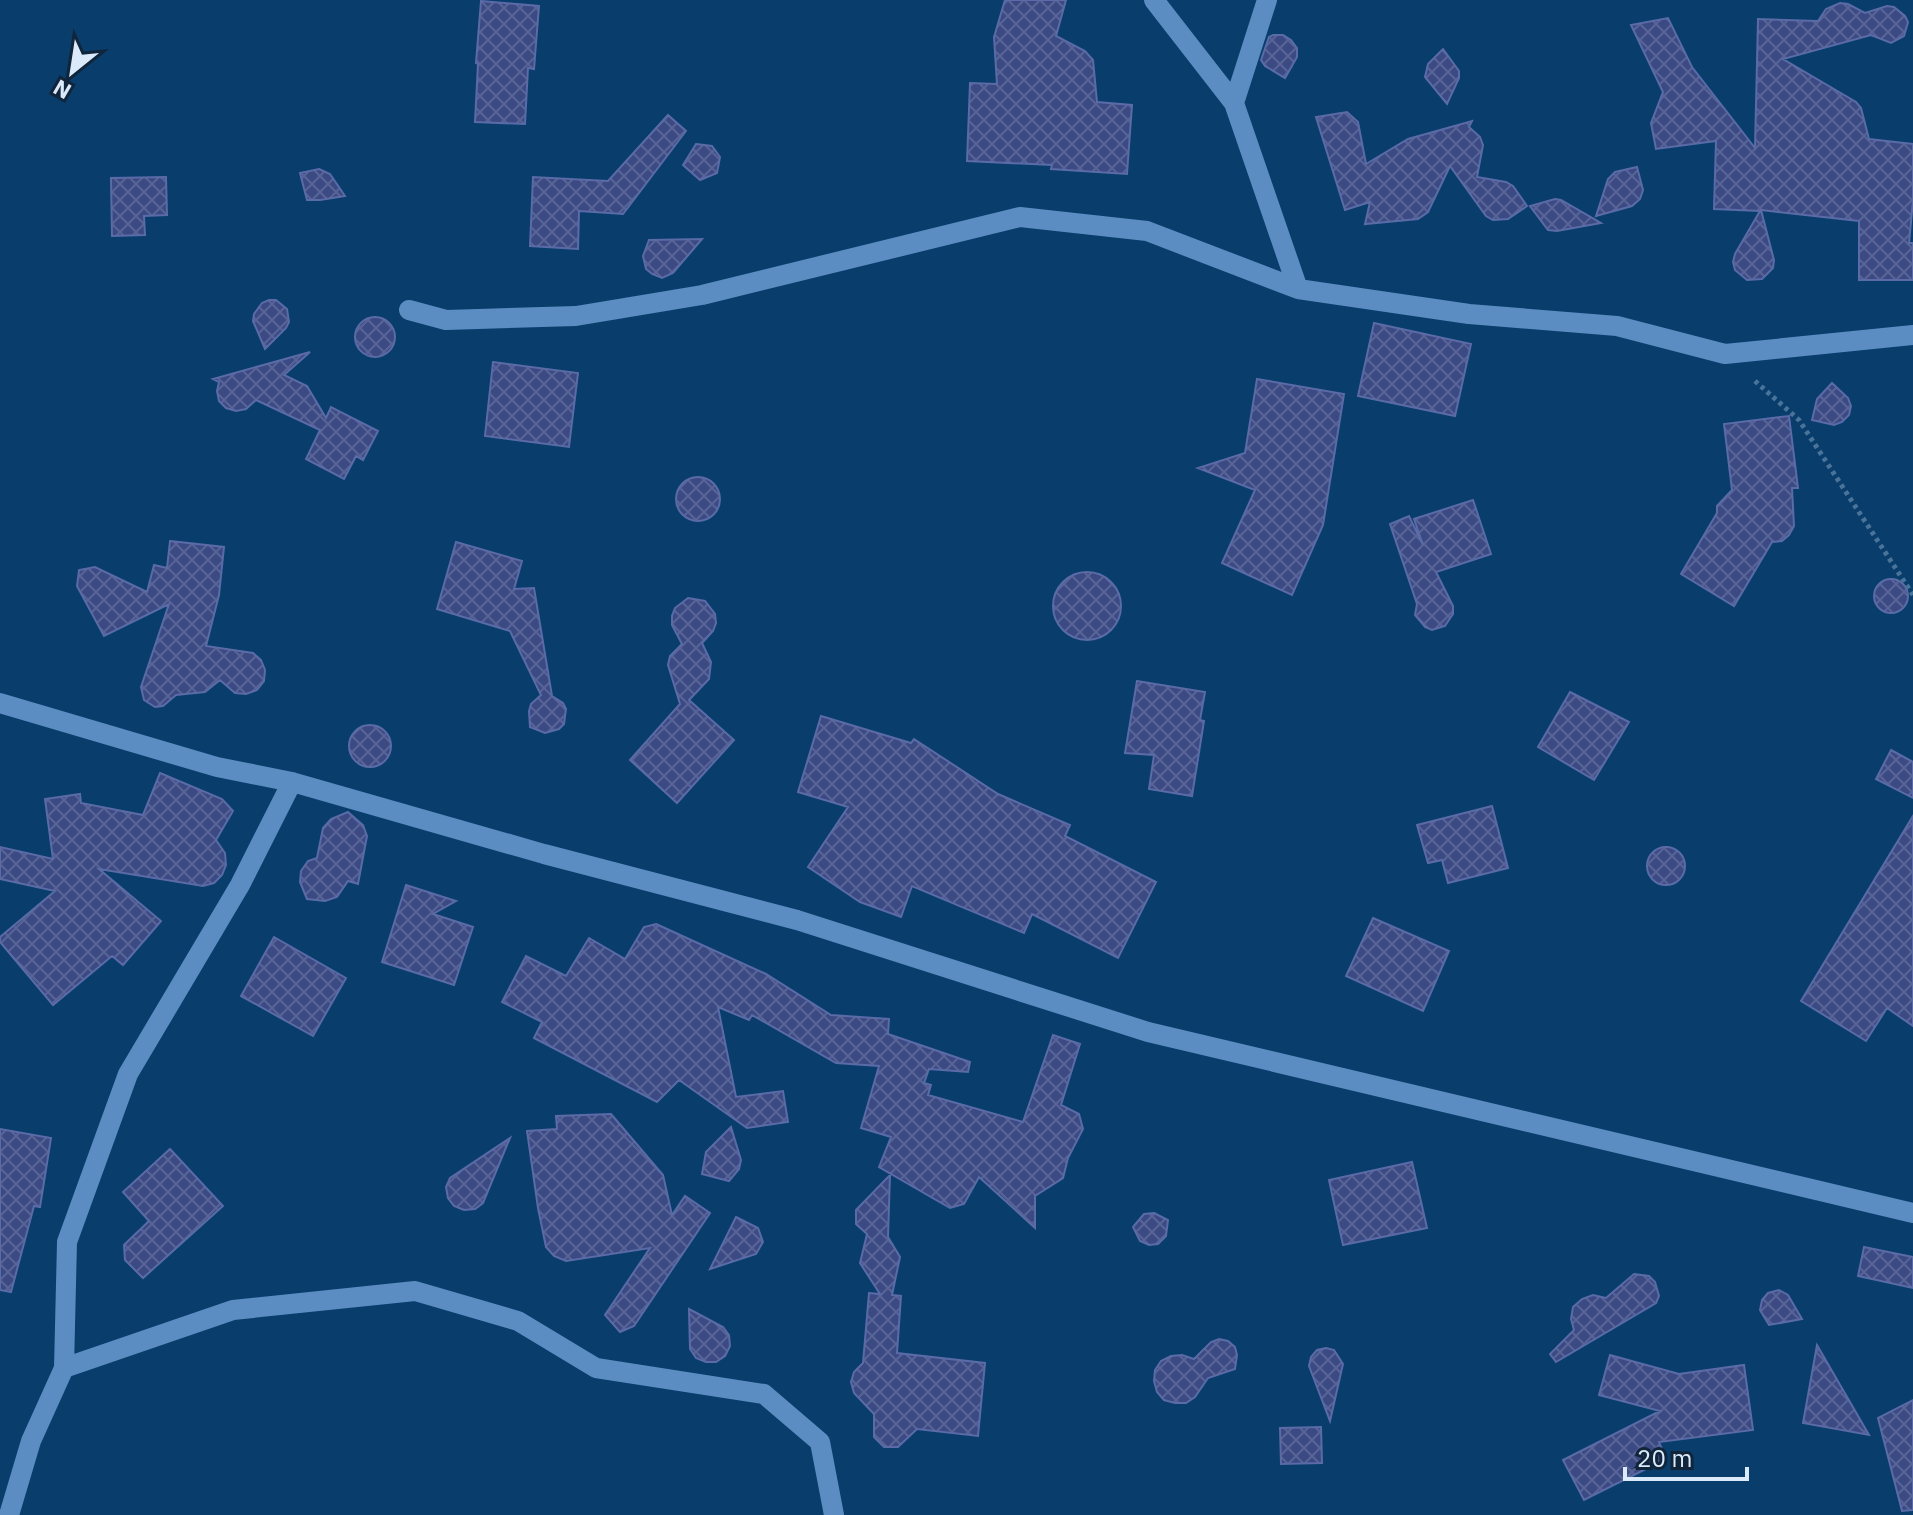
<svg xmlns="http://www.w3.org/2000/svg" width="1913" height="1515" font-family="'IBM Plex Sans',sans-serif">
<defs>
<pattern id="building-cross-hatch" width="8" height="8" patternUnits="userSpaceOnUse" patternTransform="scale(2)"><rect width="8" height="8" fill="#3c4a84"/><path d="M0 0l8 8M0 8l8-8" fill="none" stroke="#586496"/></pattern>
</defs>
<rect width="100%" height="100%" fill="#083d6c"/>
<!-- building -->
<path fill="url(#building-cross-hatch)" stroke="#5a6ba7" stroke-width="2" d="M 1005,0 L 1066,0 L 1056,36 L 1085,51 L 1093,60 L 1097,102 L 1132,105 L 1127,174 L 1051,169 L 1052,165 L 967,161 L 970,83 L 997,84 L 994,37 Z
M 481,1 L 539,6 L 534,69 L 528,68 L 525,124 L 475,122 L 478,64 L 476,63 Z
M 1840,3 L 1848,4 L 1865,13 L 1887,6 L 1894,7 L 1905,16 L 1908,22 L 1904,36 L 1891,43 L 1871,35 L 1783,59 L 1856,102 L 1861,108 L 1869,139 L 1913,144 L 1913,201 L 1909,243 L 1913,243 L 1913,280 L 1859,280 L 1859,221 L 1761,210 L 1774,260 L 1773,268 L 1762,279 L 1747,280 L 1735,270 L 1733,262 L 1735,254 L 1760,211 L 1714,209 L 1716,141 L 1656,149 L 1651,123 L 1663,92 L 1631,25 L 1668,18 L 1692,67 L 1755,148 L 1758,19 L 1818,21 L 1826,9 Z
M 1273,35 L 1283,35 L 1291,40 L 1297,48 L 1297,57 L 1285,78 L 1265,66 L 1261,60 L 1269,37 Z
M 1443,49 L 1459,71 L 1459,78 L 1447,104 L 1425,77 L 1428,64 Z
M 1347,112 L 1358,122 L 1366,164 L 1408,139 L 1472,121 L 1469,127 L 1480,137 L 1483,145 L 1477,177 L 1506,182 L 1513,186 L 1527,206 L 1508,219 L 1493,220 L 1486,216 L 1450,166 L 1428,212 L 1418,219 L 1365,224 L 1370,202 L 1345,210 L 1316,117 Z
M 668,115 L 686,131 L 623,214 L 579,211 L 578,249 L 530,246 L 533,177 L 608,181 Z
M 696,144 L 712,146 L 720,157 L 717,173 L 700,180 L 683,165 Z
M 1637,167 L 1643,190 L 1640,199 L 1632,206 L 1596,216 L 1608,179 L 1615,172 Z
M 319,169 L 330,174 L 345,196 L 320,200 L 307,200 L 300,173 Z
M 166,177 L 167,215 L 144,216 L 145,235 L 112,236 L 111,178 Z
M 1555,199 L 1561,200 L 1601,223 L 1557,231 L 1548,230 L 1530,206 Z
M 702,239 L 673,273 L 662,278 L 652,274 L 646,269 L 643,256 L 649,240 Z
M 269,300 L 276,300 L 287,309 L 289,322 L 286,328 L 265,349 L 253,321 L 254,314 L 262,303 Z
M355 337a20 20 0 1 1 40 0a20 20 0 1 1-40 0Z
M 1374,323 L 1471,344 L 1455,416 L 1358,396 Z
M 310,352 L 284,375 L 307,386 L 326,418 L 331,407 L 378,431 L 363,460 L 356,456 L 344,479 L 306,459 L 320,430 L 256,400 L 246,409 L 236,411 L 226,408 L 219,401 L 217,391 L 219,382 L 213,379 Z
M 493,362 L 578,373 L 569,447 L 485,436 Z
M 1257,379 L 1344,394 L 1323,525 L 1292,595 L 1222,563 L 1255,490 L 1198,468 L 1245,453 Z
M 1832,383 L 1848,398 L 1851,406 L 1849,415 L 1842,422 L 1834,425 L 1812,420 L 1817,399 Z
M 1789,416 L 1798,488 L 1792,488 L 1794,526 L 1789,535 L 1782,541 L 1772,542 L 1734,606 L 1681,574 L 1717,513 L 1717,506 L 1732,490 L 1724,424 Z
M676 499a22 22 0 1 1 44 0a22 22 0 1 1-44 0Z
M 1473,500 L 1491,554 L 1436,572 L 1453,606 L 1453,614 L 1445,626 L 1432,630 L 1425,627 L 1415,615 L 1417,604 L 1390,524 L 1409,516 L 1423,545 L 1414,519 Z
M 170,541 L 224,547 L 219,595 L 206,646 L 253,653 L 261,660 L 265,670 L 264,681 L 257,690 L 246,694 L 235,693 L 220,680 L 205,692 L 176,695 L 163,706 L 155,707 L 144,700 L 141,687 L 169,604 L 104,636 L 77,586 L 79,570 L 95,567 L 147,592 L 154,565 L 167,568 Z
M 456,542 L 522,561 L 514,589 L 534,588 L 552,696 L 563,703 L 566,709 L 564,724 L 559,729 L 545,733 L 530,727 L 529,711 L 531,704 L 541,695 L 510,631 L 437,609 Z
M1053 606a34 34 0 1 1 68 0a34 34 0 1 1-68 0Z
M1874 596a17 17 0 1 1 34 0a17 17 0 1 1-34 0Z
M 688,598 L 705,601 L 715,614 L 716,623 L 713,631 L 702,643 L 711,662 L 709,679 L 689,700 L 734,740 L 677,803 L 630,760 L 680,704 L 668,665 L 670,656 L 682,644 L 672,625 L 672,616 L 675,608 Z
M 1137,681 L 1205,692 L 1200,720 L 1204,721 L 1192,796 L 1149,789 L 1154,755 L 1125,753 Z
M 1570,692 L 1629,722 L 1594,780 L 1538,747 Z
M 821,716 L 911,743 L 914,739 L 998,794 L 1070,825 L 1065,836 L 1156,882 L 1118,958 L 1032,914 L 1024,933 L 912,886 L 901,917 L 860,902 L 808,867 L 848,807 L 798,792 Z
M349 746a21 21 0 1 1 42 0a21 21 0 1 1-42 0Z
M 1891,750 L 1913,762 L 1913,798 L 1876,779 Z
M 160,773 L 222,799 L 233,811 L 216,840 L 225,853 L 226,865 L 222,875 L 214,883 L 203,886 L 99,869 L 161,921 L 123,965 L 112,956 L 53,1005 L 0,942 L 0,937 L 55,891 L 0,879 L 0,847 L 53,859 L 45,799 L 80,794 L 81,803 L 143,815 Z
M 1492,806 L 1508,868 L 1448,883 L 1442,860 L 1428,863 L 1417,825 Z
M 348,812 L 363,825 L 367,836 L 358,884 L 348,881 L 337,897 L 325,901 L 307,899 L 300,882 L 301,871 L 308,861 L 317,858 L 323,828 L 331,819 Z
M 1913,816 L 1913,1026 L 1887,1008 L 1866,1041 L 1801,1001 Z
M1647 866a19 19 0 1 1 38 0a19 19 0 1 1-38 0Z
M 406,885 L 456,901 L 433,914 L 473,927 L 454,985 L 382,962 Z
M 1373,918 L 1449,951 L 1423,1011 L 1346,976 Z
M 656,924 L 766,974 L 831,1015 L 889,1019 L 888,1034 L 970,1062 L 968,1072 L 929,1069 L 924,1083 L 931,1085 L 928,1095 L 1023,1122 L 1053,1035 L 1080,1044 L 1061,1105 L 1079,1114 L 1083,1129 L 1068,1158 L 1063,1178 L 1035,1196 L 1035,1228 L 979,1177 L 964,1204 L 950,1208 L 879,1167 L 891,1137 L 861,1128 L 879,1066 L 836,1063 L 752,1015 L 749,1020 L 718,1007 L 736,1097 L 783,1091 L 788,1122 L 747,1128 L 679,1080 L 657,1102 L 534,1038 L 542,1022 L 502,1002 L 526,956 L 566,976 L 589,938 L 625,959 L 644,927 Z
M 274,937 L 346,978 L 313,1036 L 241,996 Z
M 611,1114 L 663,1175 L 672,1215 L 685,1196 L 710,1213 L 634,1326 L 620,1332 L 605,1315 L 650,1248 L 566,1261 L 554,1256 L 546,1247 L 538,1208 L 527,1131 L 557,1129 L 556,1116 Z
M 731,1127 L 741,1160 L 739,1169 L 729,1181 L 702,1174 L 706,1152 Z
M 0,1129 L 51,1138 L 40,1207 L 34,1206 L 11,1292 L 0,1290 Z
M 510,1138 L 483,1203 L 475,1209 L 464,1210 L 454,1206 L 448,1198 L 446,1187 L 450,1178 Z
M 170,1149 L 223,1206 L 143,1278 L 125,1260 L 124,1245 L 149,1221 L 123,1192 Z
M 1412,1162 L 1427,1228 L 1343,1245 L 1329,1180 Z
M 890,1175 L 888,1237 L 900,1257 L 892,1295 L 901,1296 L 897,1353 L 985,1363 L 978,1436 L 917,1429 L 898,1447 L 884,1447 L 874,1437 L 874,1414 L 854,1393 L 851,1382 L 854,1372 L 863,1363 L 869,1293 L 880,1294 L 860,1263 L 867,1234 L 856,1224 L 856,1210 Z
M 1154,1213 L 1168,1220 L 1166,1236 L 1158,1244 L 1149,1245 L 1140,1241 L 1133,1227 L 1144,1214 Z
M 736,1217 L 758,1228 L 763,1242 L 756,1254 L 710,1269 Z
M 1864,1247 L 1913,1257 L 1913,1288 L 1858,1276 Z
M 1634,1274 L 1649,1276 L 1655,1282 L 1659,1296 L 1656,1303 L 1556,1362 L 1550,1354 L 1574,1330 L 1571,1319 L 1573,1307 L 1582,1299 L 1593,1295 L 1606,1298 Z
M 1779,1290 L 1788,1295 L 1802,1319 L 1769,1325 L 1760,1310 L 1762,1300 L 1768,1293 Z
M 689,1309 L 723,1327 L 729,1335 L 730,1346 L 725,1356 L 716,1362 L 706,1362 L 696,1358 L 690,1349 Z
M 1219,1339 L 1228,1341 L 1235,1347 L 1237,1355 L 1235,1369 L 1208,1378 L 1195,1397 L 1186,1403 L 1175,1403 L 1164,1400 L 1157,1392 L 1154,1381 L 1155,1370 L 1161,1361 L 1171,1356 L 1182,1355 L 1194,1359 L 1211,1342 Z
M 1817,1345 L 1869,1435 L 1803,1423 Z
M 1326,1348 L 1334,1350 L 1343,1364 L 1330,1421 L 1309,1366 L 1311,1357 L 1317,1350 Z
M 1610,1355 L 1679,1374 L 1744,1365 L 1753,1430 L 1659,1442 L 1666,1459 L 1584,1500 L 1563,1460 L 1660,1411 L 1599,1395 Z
M 1913,1400 L 1913,1510 L 1902,1511 L 1878,1418 Z
M 1321,1427 L 1322,1463 L 1281,1464 L 1280,1428 Z"/>
<g fill="none" stroke-linecap="round" stroke-linejoin="round">
<!-- path -->
<path stroke="#497399" stroke-width="5" stroke-dasharray="4 4" stroke-linecap="butt" d="M 1755,381 L 1799,420 L 1913,595"/>
<!-- street -->
<path stroke="#5b8dc2" stroke-width="20" d="M 1154,0 L 1234,103 L 1298,289
M 1234,103 L 1267,0
M 409,310 L 446,320 L 576,316 L 702,295 L 1020,217 L 1147,231 L 1298,289 L 1469,314 L 1617,326 L 1725,354 L 1913,335
M 0,703 L 217,767 L 292,782 L 544,854 L 797,920 L 1148,1032 L 1913,1213
M 64,1368 L 67,1242 L 128,1074 L 240,885 L 292,782
M 9,1515 L 31,1441 L 64,1368 L 233,1310 L 415,1291 L 518,1321 L 596,1368 L 764,1394 L 820,1442 L 834,1515"/>
</g>
<!-- north arrow -->
<g transform="translate(72 72) rotate(210)" stroke="#10243a" stroke-width="6" paint-order="stroke">
<path d="M0-6L14 30L0 20L-14 30Z" fill="#daeafb"/>
<text y="-12" font-size="22" font-weight="bold" text-anchor="middle" fill="#daeafb">N</text>
</g>
<!-- scale -->
<path d="M1625 1467v12h122v-12" fill="none" stroke="#daeafb" stroke-width="4"/>
<text x="1637" y="1467" font-size="24" fill="#daeafb" stroke="#10243a" stroke-width="6" paint-order="stroke">20 m</text>
</svg>
